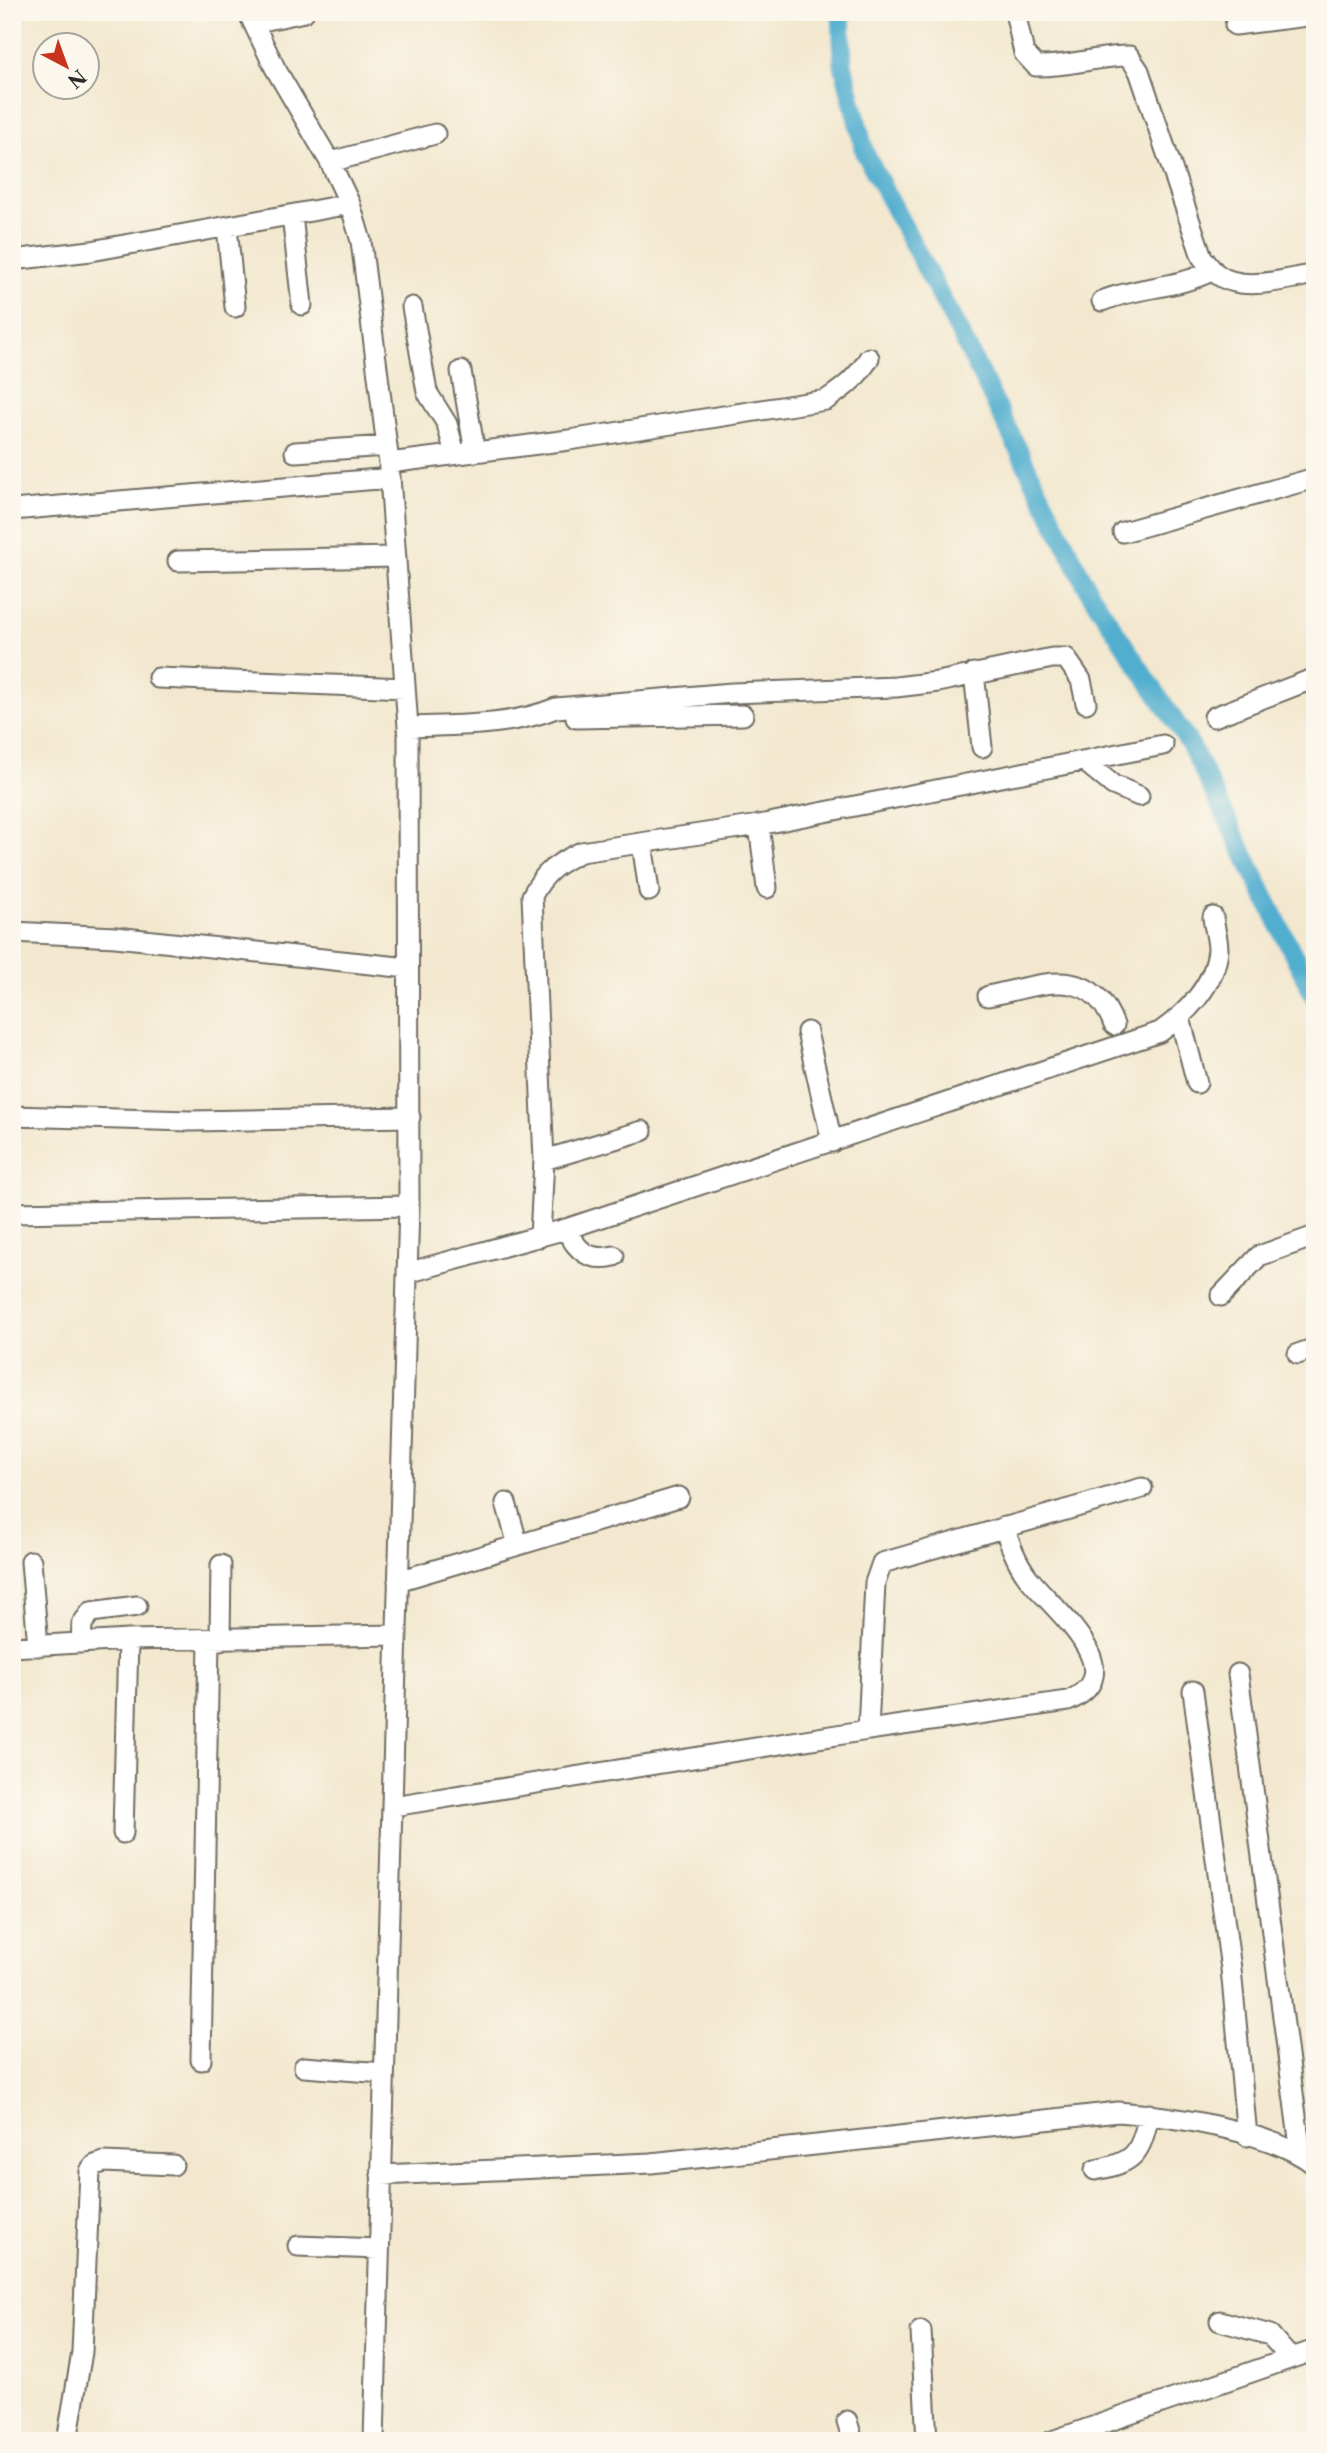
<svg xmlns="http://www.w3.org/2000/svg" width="1327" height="2453" font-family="'Libre Caslon Text',serif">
<rect width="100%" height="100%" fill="#fbf7ec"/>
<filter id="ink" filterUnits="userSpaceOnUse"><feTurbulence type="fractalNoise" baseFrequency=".0143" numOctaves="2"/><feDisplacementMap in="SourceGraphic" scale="14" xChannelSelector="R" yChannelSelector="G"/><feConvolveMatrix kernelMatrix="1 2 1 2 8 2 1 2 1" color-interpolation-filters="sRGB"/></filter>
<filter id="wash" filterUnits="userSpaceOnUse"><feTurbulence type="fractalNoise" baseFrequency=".00686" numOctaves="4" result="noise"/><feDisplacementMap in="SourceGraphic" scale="28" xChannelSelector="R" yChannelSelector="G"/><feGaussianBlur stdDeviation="1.57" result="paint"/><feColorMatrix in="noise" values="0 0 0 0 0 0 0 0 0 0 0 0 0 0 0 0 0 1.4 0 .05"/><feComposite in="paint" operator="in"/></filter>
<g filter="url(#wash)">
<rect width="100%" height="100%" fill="#f3e8cf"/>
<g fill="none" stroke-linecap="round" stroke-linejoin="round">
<!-- canal -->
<path stroke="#51aecf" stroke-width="19" d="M 841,12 L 843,64 L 865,153 L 963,339 L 1090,593 L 1190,744 L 1315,998"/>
</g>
</g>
<g filter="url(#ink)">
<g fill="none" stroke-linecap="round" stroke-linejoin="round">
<defs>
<path id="minor" d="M 248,12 L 275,68 L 330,162 L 350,204 L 361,241 L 389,463 L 408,727 L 409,1206 L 374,2441
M 1015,12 L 1024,53 L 1036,66 C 1068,67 1097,56 1129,56 L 1139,71 L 1202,257 C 1207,263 1211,270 1217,274 C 1241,293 1287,279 1315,274
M 253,23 L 304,12
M 1235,25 L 1315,15
M 330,162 L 435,134
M 292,215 L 302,305
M 227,227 L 235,307
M 12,260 L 91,251 L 350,204
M 1102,301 C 1138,286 1178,289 1213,270
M 412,307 L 427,392 L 447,424 L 455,454
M 461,371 L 475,452
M 295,452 L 387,446
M 389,463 L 569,440 L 826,400 C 844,388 858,377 869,358
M 12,510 L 390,478
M 1123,532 L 1315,478
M 178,561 L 396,557
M 974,673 L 982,747
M 158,678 L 405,688
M 1214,717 L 1315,678
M 576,718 L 743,715
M 408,727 C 458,725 509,727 556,708 L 732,693 L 896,687 L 938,682 L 1052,658 L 1066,658 L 1081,680 L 1086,703
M 1084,761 L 1113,785 L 1139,796
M 759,825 L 767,888
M 642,843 L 649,891
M 12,932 L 116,937 L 408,968
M 988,996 C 1039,986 1091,962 1114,1025
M 1180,1018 L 1197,1083
M 807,1032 L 832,1142
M 12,1116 L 190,1121 L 410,1117
M 544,1160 L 642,1131
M 12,1213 L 409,1206
M 566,1229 C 577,1251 589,1262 614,1256
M 540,1237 L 544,1160 L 532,896 C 544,872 558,863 581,852 L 759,825 L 1163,745
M 407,1273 L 566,1229 L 1160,1032 C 1186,1014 1216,984 1218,949 C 1218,939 1214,927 1213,917
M 1221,1296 L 1259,1256 L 1315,1236
M 1298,1354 L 1315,1348
M 506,1503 L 518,1545
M 31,1561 L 38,1646
M 398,1581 L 679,1497
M 220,1640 L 221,1565
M 81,1643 L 82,1624 L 91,1612 L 137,1606
M 12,1647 L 128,1640 L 396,1635
M 1238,1674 L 1301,2154
M 1193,1691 L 1231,1969 L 1247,2136
M 868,1730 L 1068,1701 C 1136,1672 1050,1607 1027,1576 C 1016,1561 1010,1544 1004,1527
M 393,1806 L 868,1730 L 875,1583 L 882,1563 L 1142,1488
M 123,1833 L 128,1640
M 201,2060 L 209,1641
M 304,2067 L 384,2073
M 1095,2170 C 1135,2163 1141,2153 1149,2114
M 381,2175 L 651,2163 L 1118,2112 C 1172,2116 1273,2131 1315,2165
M 298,2246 L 379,2249
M 1220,2321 L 1270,2335 L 1290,2358
M 921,2331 L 927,2441
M 847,2421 L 853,2441
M 67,2441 L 82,2352 L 90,2171 L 95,2165 L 104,2162 L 173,2165
M 1052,2441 L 1315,2350"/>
</defs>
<!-- minor casing -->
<use href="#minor" stroke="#716d64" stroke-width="23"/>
<!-- minor -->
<use href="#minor" stroke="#fff" stroke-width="19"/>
</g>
</g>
<!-- margin -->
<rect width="1327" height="2453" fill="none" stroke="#fbf7ec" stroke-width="42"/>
<!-- north arrow -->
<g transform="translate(66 66) rotate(139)"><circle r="33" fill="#fbf7ec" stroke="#a8a59f" stroke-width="2"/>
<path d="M0-5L12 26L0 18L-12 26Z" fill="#c8321e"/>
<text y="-10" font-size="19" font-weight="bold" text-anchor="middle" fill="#2b2b2b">N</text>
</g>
</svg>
